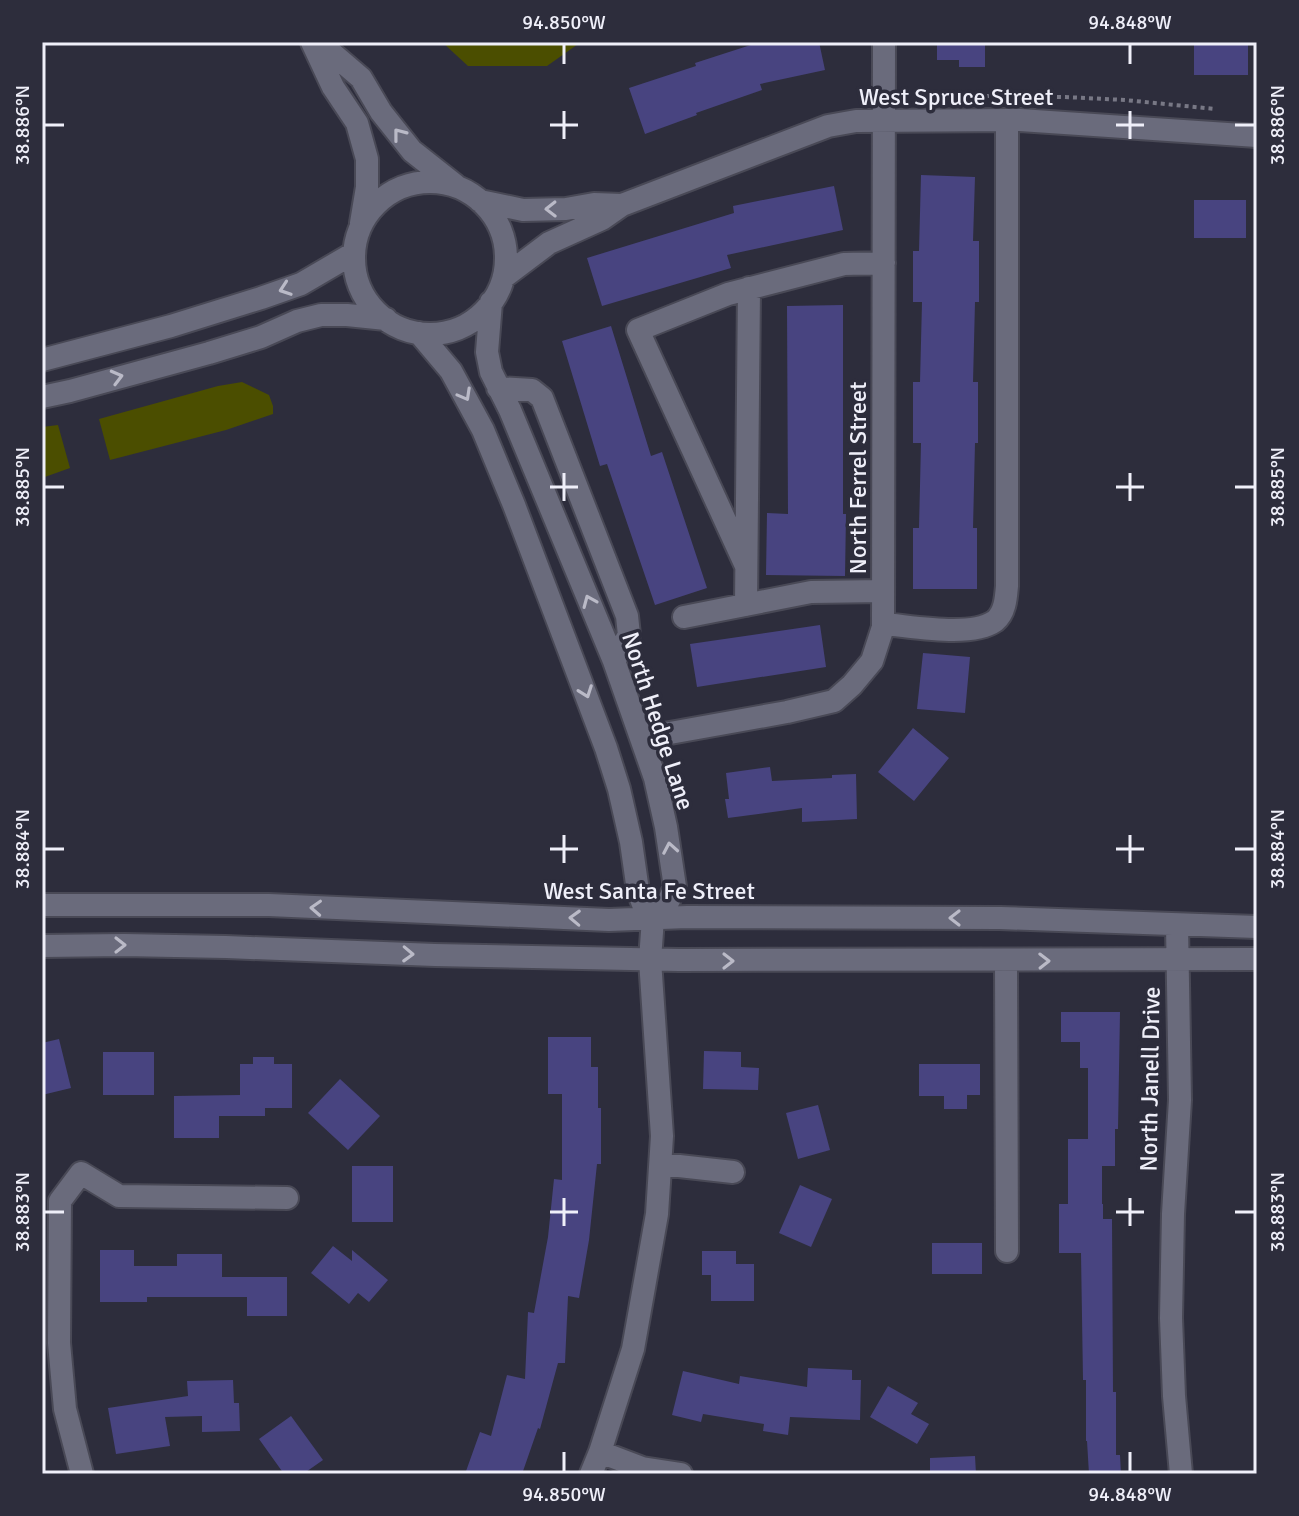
<svg xmlns="http://www.w3.org/2000/svg" width="1299" height="1516" font-family="Signika,sans-serif">
<rect width="100%" height="100%" fill="#2d2d3c"/>
<!-- green -->
<path fill="#4b4e00" d="M 442,42 L 581,42 L 547,66 L 468,66 Z
M 242,382 L 269,395 L 273,406 L 273,414 L 226,430 L 110,460 L 99,419 L 218,386 Z
M 58,425 L 70,468 L 42,478 L 42,427 Z"/>
<!-- building -->
<path fill="#484480" d="M 760,42 L 819,42 L 825,70 L 760,84 L 762,90 L 696,113 L 697,115 L 645,134 L 629,88 L 696,66 L 695,63 Z
M 937,42 L 985,42 L 985,67 L 959,67 L 959,60 L 937,60 Z
M 1194,42 L 1248,42 L 1248,75 L 1194,75 Z
M 921,175 L 975,177 L 973,241 L 979,241 L 979,302 L 975,302 L 973,382 L 978,382 L 978,443 L 975,443 L 973,528 L 977,528 L 977,589 L 913,589 L 913,528 L 919,528 L 921,443 L 913,443 L 913,382 L 920,382 L 922,302 L 913,302 L 913,251 L 919,251 Z
M 834,186 L 843,230 L 727,255 L 731,268 L 602,306 L 587,258 L 734,213 L 733,206 Z
M 1194,200 L 1246,200 L 1246,238 L 1194,238 Z
M 843,305 L 843,514 L 846,514 L 845,576 L 766,575 L 767,513 L 788,514 L 787,306 Z
M 611,326 L 651,456 L 662,452 L 707,588 L 655,605 L 607,464 L 600,466 L 562,341 Z
M 820,625 L 826,667 L 697,687 L 690,644 Z
M 923,653 L 970,657 L 965,713 L 917,709 Z
M 913,728 L 949,758 L 914,801 L 878,772 Z
M 770,767 L 772,781 L 832,778 L 832,775 L 856,774 L 857,819 L 802,822 L 802,808 L 728,818 L 725,799 L 729,799 L 726,773 Z
M 1061,1012 L 1120,1012 L 1118,1129 L 1115,1129 L 1115,1166 L 1102,1166 L 1102,1204 L 1103,1204 L 1103,1219 L 1112,1219 L 1113,1392 L 1116,1392 L 1116,1455 L 1120,1455 L 1121,1474 L 1089,1474 L 1087,1441 L 1086,1441 L 1086,1380 L 1083,1380 L 1081,1253 L 1059,1253 L 1059,1204 L 1068,1204 L 1068,1139 L 1088,1139 L 1088,1068 L 1080,1068 L 1080,1042 L 1061,1042 Z
M 548,1037 L 591,1037 L 591,1067 L 598,1067 L 598,1108 L 601,1108 L 601,1164 L 597,1164 L 589,1240 L 579,1298 L 568,1296 L 565,1363 L 558,1363 L 540,1429 L 538,1428 L 522,1474 L 465,1474 L 480,1432 L 491,1436 L 507,1375 L 525,1379 L 528,1312 L 534,1313 L 548,1237 L 554,1179 L 562,1180 L 562,1094 L 548,1094 Z
M 59,1039 L 71,1088 L 42,1095 L 42,1043 Z
M 704,1051 L 741,1052 L 741,1067 L 759,1068 L 758,1090 L 703,1089 Z
M 103,1052 L 154,1052 L 154,1095 L 103,1095 Z
M 253,1057 L 274,1057 L 274,1064 L 292,1064 L 292,1108 L 265,1108 L 265,1116 L 219,1116 L 219,1138 L 174,1138 L 174,1096 L 240,1095 L 240,1064 L 253,1064 Z
M 919,1064 L 980,1064 L 980,1095 L 967,1095 L 967,1109 L 944,1109 L 944,1096 L 919,1096 Z
M 340,1079 L 380,1116 L 348,1150 L 308,1113 Z
M 818,1105 L 830,1150 L 798,1159 L 786,1113 Z
M 352,1166 L 393,1166 L 393,1222 L 352,1222 Z
M 800,1185 L 832,1199 L 811,1247 L 779,1233 Z
M 932,1243 L 982,1243 L 982,1274 L 932,1274 Z
M 333,1246 L 352,1261 L 352,1250 L 388,1280 L 369,1302 L 358,1293 L 349,1304 L 311,1273 Z
M 100,1250 L 134,1250 L 134,1266 L 177,1266 L 177,1254 L 222,1254 L 222,1277 L 287,1277 L 287,1316 L 247,1316 L 247,1297 L 147,1297 L 147,1302 L 100,1302 Z
M 702,1251 L 736,1251 L 736,1264 L 754,1264 L 754,1301 L 711,1301 L 711,1275 L 702,1275 Z
M 808,1368 L 852,1370 L 852,1380 L 861,1380 L 860,1420 L 790,1417 L 788,1435 L 763,1431 L 764,1424 L 703,1414 L 701,1422 L 672,1415 L 683,1371 L 739,1384 L 740,1376 L 807,1387 Z
M 233,1380 L 234,1403 L 239,1403 L 240,1431 L 202,1432 L 202,1416 L 165,1417 L 170,1446 L 116,1454 L 108,1408 L 188,1396 L 187,1381 Z
M 888,1386 L 918,1403 L 911,1414 L 929,1424 L 917,1444 L 870,1417 Z
M 291,1416 L 323,1460 L 303,1474 L 284,1474 L 259,1439 Z
M 975,1456 L 976,1474 L 930,1474 L 930,1458 Z"/>
<g fill="none" stroke-linecap="round" stroke-linejoin="round">
<defs>
<path id="minor" d="M 312,42 L 333,87 L 357,123 L 367,159 L 367,187 L 361,223
M 319,42 L 361,78 L 381,112 L 412,151 L 455,185
M354 258a76 76 0 1 1 152 0a76 76 0 1 1-152 0Z
M 480,201 L 523,210 L 566,209 L 594,204 L 622,205
M 504,277 L 549,243 L 602,219 L 622,205 L 828,126 L 856,121 L 1020,120 L 1257,136
M 491,302 L 487,352 L 491,372 L 510,410 L 614,661 L 655,778 L 666,827 L 675,887 L 669,900 L 653,918
M 419,333 L 451,371 L 483,430 L 514,505 L 606,748 L 619,789 L 631,842 L 638,891 L 643,904 L 653,918
M 42,360 L 171,326 L 261,298 L 301,284 L 354,253
M 498,388 L 532,390 L 542,398 L 627,616 L 629,635 L 614,661
M 42,397 L 70,391 L 209,353 L 261,337 L 297,321 L 321,315 L 347,315 L 386,319
M 746,566 L 638,330 L 728,294 L 844,264 L 884,263
M 746,605 L 749,288
M 684,617 L 811,592 L 883,591
M 883,624 C 911,626 971,638 995,621 C 1005,613 1006,598 1007,586 L 1007,120
M 642,738 L 787,712 L 834,701 L 852,685 L 872,661 L 883,627 L 884,42
M 42,905 L 269,905 L 609,920 L 687,917 L 1000,918 L 1257,927
M 1177,925 L 1180,1100 L 1173,1214 L 1171,1318 L 1174,1396 L 1181,1474
M 42,946 L 124,945 L 226,947 L 435,955 L 679,960 L 1257,959
M 1006,961 L 1007,1251
M 661,1164 L 733,1172
M 600,1452 L 642,1468 L 681,1474
M 82,1474 L 65,1409 L 59,1343 L 60,1201 L 81,1173 L 119,1196 L 287,1198
M 591,1474 L 600,1452 L 633,1349 L 657,1214 L 662,1136 L 650,960 L 653,918"/>
</defs>
<!-- minor casing -->
<use href="#minor" stroke="#494956" stroke-width="26"/>
<!-- path -->
<path stroke="#787885" stroke-width="4" stroke-dasharray="4 4" stroke-linecap="butt" d="M 905,95 L 1065,97 L 1125,100 L 1215,109"/>
<!-- minor -->
<use href="#minor" stroke="#6a6b7c" stroke-width="22"/>
</g>
<!-- one-way arrows -->
<defs><path id="oneway-chevron" d="M-2-3.5L2.5 0L-2 3.5" fill="none" stroke-width="1.6" stroke-linecap="round" stroke-linejoin="round" transform="scale(2)"/></defs>
<g stroke="#babac7">
<use href="#oneway-chevron" transform="translate(399 134) rotate(-128)"/>
<use href="#oneway-chevron" transform="translate(551 209) rotate(179)"/>
<use href="#oneway-chevron" transform="translate(285 289) rotate(161)"/>
<use href="#oneway-chevron" transform="translate(117 377) rotate(-15)"/>
<use href="#oneway-chevron" transform="translate(465 395) rotate(61)"/>
<use href="#oneway-chevron" transform="translate(589 601) rotate(-113)"/>
<use href="#oneway-chevron" transform="translate(586 692) rotate(70)"/>
<use href="#oneway-chevron" transform="translate(670 848) rotate(-100)"/>
<use href="#oneway-chevron" transform="translate(316 908) rotate(-177)"/>
<use href="#oneway-chevron" transform="translate(575 918) rotate(-178)"/>
<use href="#oneway-chevron" transform="translate(955 918) rotate(-180)"/>
<use href="#oneway-chevron" transform="translate(120 945)"/>
<use href="#oneway-chevron" transform="translate(408 954) rotate(2)"/>
<use href="#oneway-chevron" transform="translate(728 961)"/>
<use href="#oneway-chevron" transform="translate(1044 961) rotate(-1)"/>
</g>
<!-- ticks -->
<path fill="none" stroke="#efeff9" stroke-width="3" d="M 564,44 L 564,64M 1130,44 L 1130,64M 564,111 L 564,139M 1130,111 L 1130,139M 44,125 L 64,125M 550,125 L 578,125M 1116,125 L 1144,125M 1235,125 L 1255,125M 564,473 L 564,501M 1130,473 L 1130,501M 44,487 L 64,487M 550,487 L 578,487M 1116,487 L 1144,487M 1235,487 L 1255,487M 564,835 L 564,863M 1130,835 L 1130,863M 44,849 L 64,849M 550,849 L 578,849M 1116,849 L 1144,849M 1235,849 L 1255,849M 564,1198 L 564,1226M 1130,1198 L 1130,1226M 44,1212 L 64,1212M 550,1212 L 578,1212M 1116,1212 L 1144,1212M 1235,1212 L 1255,1212M 564,1452 L 564,1472M 1130,1452 L 1130,1472"/>
<g text-anchor="middle" dominant-baseline="central" stroke-width="7" stroke-linejoin="round" paint-order="stroke">
<!-- street labels -->
<g font-size="24" fill="#efeff9" stroke="#2d2d3c">
<text x="956" y="97">West Spruce Street</text>
<text transform="translate(858 478) rotate(-90)">North Ferrel Street</text>
<text transform="translate(658 721) rotate(72)">North Hedge Lane</text>
<text x="649" y="891">West Santa Fe Street</text>
<text transform="translate(1150 1079) rotate(-89)">North Janell Drive</text>
</g>
</g>
<!-- border -->
<rect width="1299" height="1516" fill="none" stroke="#2d2d3c" stroke-width="88"/>
<rect x="44" y="44" width="1211" height="1428" fill="none" stroke="#efeff9" stroke-width="3"/>
<g font-size="20" text-anchor="middle" fill="#efeff9">
<text x="564" y="29">94.850°W</text>
<text x="1130" y="29">94.848°W</text>
<text transform="translate(22 125) rotate(-90)" y="7">38.886°N</text>
<text transform="translate(1277 125) rotate(-90)" y="7">38.886°N</text>
<text transform="translate(22 487) rotate(-90)" y="7">38.885°N</text>
<text transform="translate(1277 487) rotate(-90)" y="7">38.885°N</text>
<text transform="translate(22 849) rotate(-90)" y="7">38.884°N</text>
<text transform="translate(1277 849) rotate(-90)" y="7">38.884°N</text>
<text transform="translate(22 1212) rotate(-90)" y="7">38.883°N</text>
<text transform="translate(1277 1212) rotate(-90)" y="7">38.883°N</text>
<text x="564" y="1501">94.850°W</text>
<text x="1130" y="1501">94.848°W</text>
</g>
</svg>
